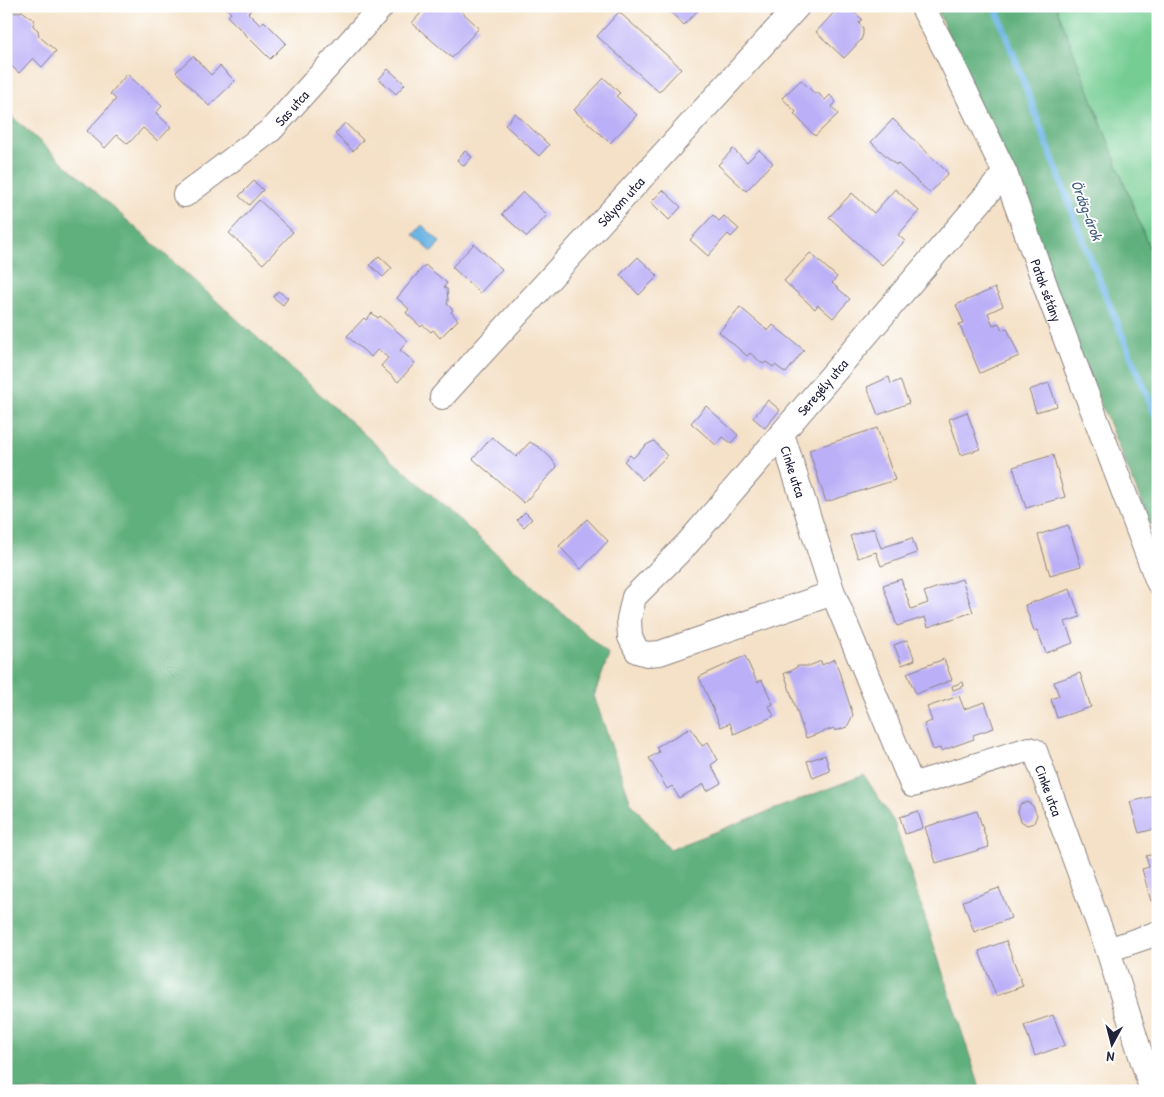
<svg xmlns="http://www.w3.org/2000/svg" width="1164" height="1097" font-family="'Patrick Hand',sans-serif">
<rect width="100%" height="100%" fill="#fff"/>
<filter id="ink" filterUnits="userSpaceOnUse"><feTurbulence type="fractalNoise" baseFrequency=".02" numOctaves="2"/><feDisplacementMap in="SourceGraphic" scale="10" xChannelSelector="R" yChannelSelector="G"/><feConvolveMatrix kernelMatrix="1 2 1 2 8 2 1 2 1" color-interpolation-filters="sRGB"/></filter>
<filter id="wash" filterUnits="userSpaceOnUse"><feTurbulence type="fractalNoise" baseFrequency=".0096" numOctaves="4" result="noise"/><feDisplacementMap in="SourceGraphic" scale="20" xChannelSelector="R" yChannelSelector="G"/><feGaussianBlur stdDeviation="1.12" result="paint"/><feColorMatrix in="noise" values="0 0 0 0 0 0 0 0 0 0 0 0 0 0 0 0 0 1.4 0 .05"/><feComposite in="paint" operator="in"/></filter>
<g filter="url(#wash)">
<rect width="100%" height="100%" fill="#f4e1c7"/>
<!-- green -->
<path fill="#75cd93" stroke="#4c7867" d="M 1056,6 L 1158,6 L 1158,271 Z"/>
<!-- forest -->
<path fill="#60b07d" stroke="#41695c" d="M 936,6 L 1056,6 L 1158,271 L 1158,542 Z
M 6,111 L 609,655 L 594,696 L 631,803 L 670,849 L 864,775 L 894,822 L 981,1091 L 6,1091 Z"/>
<!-- water -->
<path fill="#6cb5e4" stroke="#476c90" d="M 422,225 L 440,242 L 432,252 L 413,235 Z"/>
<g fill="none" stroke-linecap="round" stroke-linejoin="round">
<!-- stream -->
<path stroke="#6cb5e4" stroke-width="7" d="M 995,6 L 1088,253 L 1158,421"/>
</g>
<g id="blocks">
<!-- building -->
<path fill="#bbb0f7" d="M 6,6 L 15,13 L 22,11 L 34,20 L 33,26 L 38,30 L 39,36 L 56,51 L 42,67 L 33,58 L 19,73 L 6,61 Z
M 224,6 L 255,6 L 248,13 L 260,25 L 264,21 L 286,43 L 270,59 L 228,17 L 231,13 Z
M 427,6 L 456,6 L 479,28 L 452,58 L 412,23 Z
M 664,6 L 702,6 L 684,25 Z
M 840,6 L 847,6 L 862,19 L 859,23 L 863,28 L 863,34 L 861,40 L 844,58 L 816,32 Z
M 619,12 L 681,68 L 659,92 L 597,36 Z
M 193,56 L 211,75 L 220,66 L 235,81 L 209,106 L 176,72 Z
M 388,69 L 405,84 L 396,94 L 379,79 Z
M 127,74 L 162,106 L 156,113 L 171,127 L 158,141 L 143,128 L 128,144 L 117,135 L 105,148 L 87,131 L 116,99 L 110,94 Z
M 604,78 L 620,93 L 616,96 L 637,115 L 610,143 L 574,110 Z
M 801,80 L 815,94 L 817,92 L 825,100 L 830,95 L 836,102 L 832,107 L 838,114 L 815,136 L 794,114 L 796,112 L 782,98 Z
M 515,113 L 549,145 L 539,156 L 505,125 Z
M 893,119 L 948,173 L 930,193 L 897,163 L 896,165 L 871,142 Z
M 345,123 L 363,140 L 353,151 L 335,134 Z
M 733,149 L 747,162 L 759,150 L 773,163 L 746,191 L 718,165 Z
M 465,151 L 472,157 L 464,166 L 457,160 Z
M 254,181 L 263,190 L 249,205 L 239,196 Z
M 895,189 L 919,211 L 898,235 L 905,241 L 882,265 L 829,217 L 852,193 L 874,213 Z
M 663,190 L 681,207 L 669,220 L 651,202 Z
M 523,192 L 547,215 L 527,237 L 502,214 Z
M 259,200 L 293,232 L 263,264 L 229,233 Z
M 713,215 L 719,221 L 724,216 L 739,229 L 731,237 L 728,234 L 708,256 L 690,240 Z
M 474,244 L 502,269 L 480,293 L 452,267 Z
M 810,253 L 837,277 L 832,283 L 850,299 L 833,318 L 818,305 L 815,309 L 784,281 Z
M 379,256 L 392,268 L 383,277 L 370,265 Z
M 638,257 L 658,276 L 639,295 L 620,275 Z
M 425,265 L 447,283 L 444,287 L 447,289 L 448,301 L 447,304 L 453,310 L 451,312 L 458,320 L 440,338 L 433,330 L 431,332 L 423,325 L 421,327 L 406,313 L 409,309 L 397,298 Z
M 995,288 L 1003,306 L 988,313 L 993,325 L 999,323 L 1002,330 L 1007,328 L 1019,356 L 980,373 L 959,324 L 964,323 L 956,305 Z
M 278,291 L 288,298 L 283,305 L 273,297 Z
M 740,307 L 768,331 L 773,325 L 804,350 L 786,373 L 775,365 L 773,367 L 766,362 L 763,364 L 750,353 L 747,356 L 719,332 Z
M 372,313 L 378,318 L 380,316 L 408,341 L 400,350 L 415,363 L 398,382 L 381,366 L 388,358 L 378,349 L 371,357 L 347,336 L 364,318 L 366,320 Z
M 889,377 L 891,384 L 900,380 L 909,403 L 878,415 L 867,387 Z
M 1049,383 L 1057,406 L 1036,412 L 1029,390 Z
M 768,400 L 780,410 L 765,428 L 753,418 Z
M 706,406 L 738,435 L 731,443 L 723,437 L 716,445 L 691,423 Z
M 967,412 L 980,449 L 961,455 L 949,419 Z
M 877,428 L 895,480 L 826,502 L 809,450 Z
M 492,437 L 516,457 L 530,442 L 540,448 L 551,458 L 557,467 L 524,503 L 473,459 Z
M 654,441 L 667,456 L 642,480 L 624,461 L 630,455 L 633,458 L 646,445 Z
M 1053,455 L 1065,497 L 1026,508 L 1013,467 Z
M 525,512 L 532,519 L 524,527 L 517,520 Z
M 587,519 L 608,541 L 581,569 L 559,546 Z
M 1068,525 L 1081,566 L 1050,575 L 1038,535 Z
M 874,528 L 881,548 L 912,538 L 917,553 L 881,566 L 876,552 L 858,558 L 850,536 Z
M 901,579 L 911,609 L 928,603 L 924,592 L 962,579 L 973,612 L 928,627 L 925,617 L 897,626 L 883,585 Z
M 1070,589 L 1080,617 L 1065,622 L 1073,643 L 1046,653 L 1037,630 L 1034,631 L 1025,605 Z
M 907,640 L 915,660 L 902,665 L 894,645 Z
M 745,656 L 757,682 L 762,680 L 773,704 L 769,706 L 774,716 L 734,734 L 730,723 L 721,727 L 699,677 Z
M 835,659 L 853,715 L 847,727 L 835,731 L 834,728 L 806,738 L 784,673 L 791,671 L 798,666 L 809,666 L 821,661 L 822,665 Z
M 944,659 L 952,680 L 916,694 L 907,673 Z
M 1080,673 L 1091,707 L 1057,718 L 1051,699 L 1059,696 L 1054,682 Z
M 963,682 L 964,686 L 953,690 L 952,686 Z
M 959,696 L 964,709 L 985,702 L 994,728 L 973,735 L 974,739 L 941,751 L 940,748 L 933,750 L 924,724 L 932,721 L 927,707 Z
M 691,728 L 702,746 L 708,742 L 718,760 L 711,765 L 721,783 L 707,791 L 704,784 L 679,798 L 672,786 L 667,789 L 649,758 L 659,752 L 656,747 Z
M 825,755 L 830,771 L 813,778 L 807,761 Z
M 1158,795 L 1158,828 L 1139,833 L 1130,802 Z
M 1028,802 L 1033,806 L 1037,815 L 1034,823 L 1027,825 L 1021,821 L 1018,812 L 1020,804 Z
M 918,811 L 923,828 L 905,834 L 900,817 Z
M 977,811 L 989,847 L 936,863 L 925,827 Z
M 1158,853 L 1158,899 L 1151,901 L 1142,869 L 1149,867 L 1146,856 Z
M 999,888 L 1011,918 L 974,932 L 963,901 Z
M 1006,941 L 1023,986 L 996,996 L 979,951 Z
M 1053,1015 L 1065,1045 L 1035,1056 L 1024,1025 Z"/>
</g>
</g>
<g filter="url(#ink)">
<use href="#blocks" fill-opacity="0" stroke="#8b8281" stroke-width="1"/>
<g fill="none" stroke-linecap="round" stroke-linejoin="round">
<defs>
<g id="minor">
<path id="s1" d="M 922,6 L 949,57 L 1005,173 L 1048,293 L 1158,582"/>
<path id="s2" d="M 185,195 L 271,130 L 382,6"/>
<path id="s3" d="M 442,397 L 798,6"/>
<path id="s4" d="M 782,434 L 833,593 L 912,785 L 1029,749 L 1035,751 L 1108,950 L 1152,1091"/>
<path id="s5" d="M 833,593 L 660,653 L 647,654 L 637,651 L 630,637 L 629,619 L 634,597 L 687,544 L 1005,173"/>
<path d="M 1108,950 L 1158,933"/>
</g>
</defs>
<!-- minor casing -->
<use href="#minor" stroke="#8b8281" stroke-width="26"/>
<!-- minor -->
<use href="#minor" stroke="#fff" stroke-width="24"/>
</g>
</g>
<g text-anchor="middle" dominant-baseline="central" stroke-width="4" stroke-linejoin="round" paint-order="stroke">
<!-- street labels -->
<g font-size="14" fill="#22223b" stroke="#fff">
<text stroke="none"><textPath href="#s2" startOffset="138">Sas utca</textPath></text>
<text stroke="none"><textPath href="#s3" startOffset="265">Sólyom utca</textPath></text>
<text stroke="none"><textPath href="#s1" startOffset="311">Patak sétány</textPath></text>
<text stroke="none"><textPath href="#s5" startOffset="545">Seregély utca</textPath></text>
<text stroke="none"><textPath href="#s4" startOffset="39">Cinke utca</textPath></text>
<text stroke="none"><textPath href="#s4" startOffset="545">Cinke utca</textPath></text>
</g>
<!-- water labels -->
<g font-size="15" font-style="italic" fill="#405d7f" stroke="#fff">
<text transform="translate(1087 210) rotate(69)">Ördög-árok</text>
</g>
</g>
<!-- margin -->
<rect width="1164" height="1097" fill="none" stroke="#fff" stroke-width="25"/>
<!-- north arrow -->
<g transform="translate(1112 1044) rotate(187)" stroke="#ffffff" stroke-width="4" paint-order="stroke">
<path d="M0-4L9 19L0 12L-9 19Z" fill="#22223b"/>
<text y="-8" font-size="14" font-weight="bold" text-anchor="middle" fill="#22223b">N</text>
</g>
</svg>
